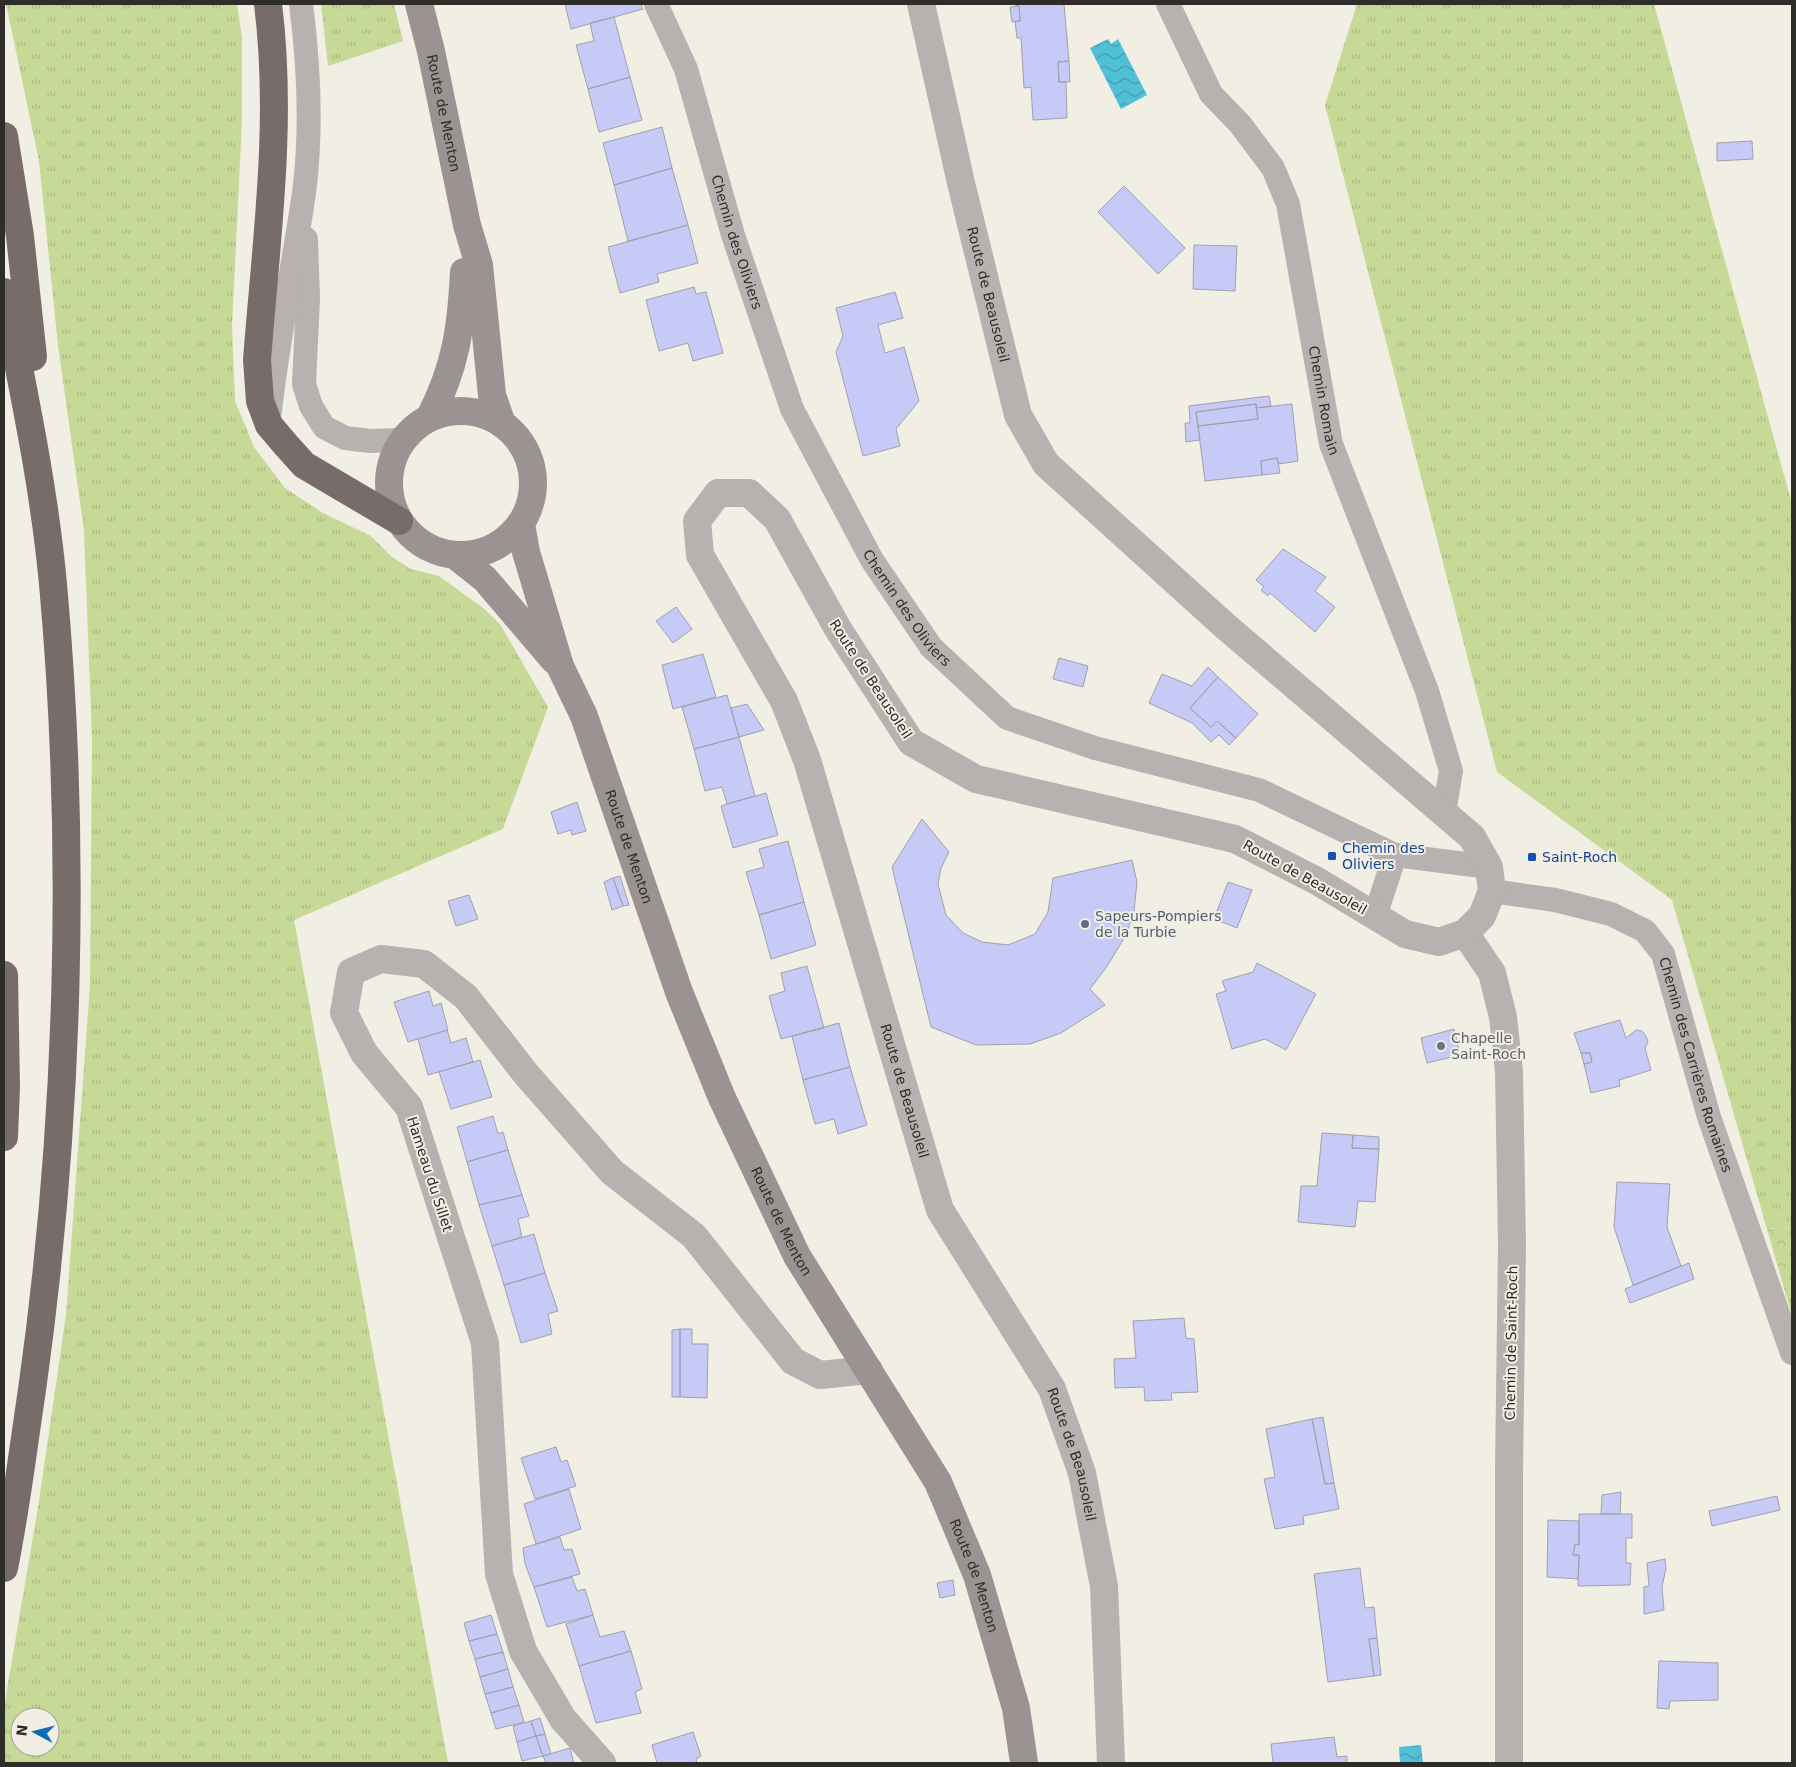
<svg xmlns="http://www.w3.org/2000/svg" width="1796" height="1767" font-family="'DejaVu Sans',sans-serif">
<defs>
<pattern id="grass-tufts" width="24" height="20" patternUnits="userSpaceOnUse" patternTransform="scale(1.25)"><rect width="24" height="20" fill="#c7d996"/><path d="M3 7l-1-3M5 7V3M7 7l1-3M15 17l-1-3M17 17v-4M19 17l1-3" fill="none" stroke="#abbb81"/></pattern>
<pattern id="forest-crowns" width="20" height="18" patternUnits="userSpaceOnUse" patternTransform="scale(1.25)"><rect width="20" height="18" fill="#c7d996"/><path d="M2 6a3 3 0 1 1 6 0M12 15a3 3 0 1 1 6 0" fill="none" stroke="#abbb81"/></pattern>
<pattern id="water-waves" width="16" height="10" patternUnits="userSpaceOnUse" patternTransform="scale(1.25)"><rect width="16" height="10" fill="#50c0d6"/><path d="M0 5q4-4 8 0t8 0" fill="none" stroke="#439cae"/></pattern>
</defs>
<rect width="100%" height="100%" fill="#f1eee3"/>
<!-- grass -->
<path fill="url(#grass-tufts)" fill-rule="evenodd" d="M 6,4 L 237,4 L 242,37 L 242,121 L 232,326 L 235,401 L 254,447 L 285,488 L 323,513 L 371,536 L 392,557 L 411,569 L 439,576 L 483,608 L 500,624 L 548,707 L 503,829 L 294,920 L 448,1763 L 4,1763 L 4,1707 L 39,1501 L 66,1315 L 90,984 L 92,740 L 84,531 L 58,345 L 39,161 ZM 20,1717 L 50,1717 L 50,1747 L 20,1747 Z
M 321,4 L 394,4 L 403,41 L 328,66 Z
M 1357,4 L 1654,4 L 1792,504 L 1792,1227 L 1767,1229 L 1672,900 L 1497,772 L 1325,105 Z"/>
<!-- forest -->
<path fill="url(#forest-crowns)" d="M 1792,1227 L 1792,1316 L 1767,1229 Z"/>
<!-- water -->
<path fill="url(#water-waves)" d="M 1108,39 L 1111,44 L 1118,39 L 1147,95 L 1121,109 L 1090,48 Z
M 1421,1745 L 1423,1763 L 1400,1763 L 1399,1747 Z"/>
<!-- building -->
<path fill="#c5caf7" stroke="#a0a1ab" d="M 565,4 L 640,4 L 643,9 L 571,29 Z
M 1016,4 L 1064,4 L 1069,61 L 1058,62 L 1059,82 L 1066,82 L 1067,118 L 1033,120 L 1031,87 L 1024,88 L 1021,38 L 1017,38 L 1015,21 L 1020,21 L 1019,6 L 1016,6 Z
M 1019,6 L 1020,21 L 1012,22 L 1010,7 Z
M 614,17 L 630,77 L 588,89 L 576,45 L 594,41 L 590,23 Z
M 1069,61 L 1070,82 L 1059,82 L 1058,62 Z
M 630,77 L 642,120 L 599,132 L 588,89 Z
M 662,127 L 672,168 L 614,185 L 603,143 Z
M 1752,141 L 1753,159 L 1717,161 L 1717,143 Z
M 672,168 L 688,225 L 628,241 L 614,185 Z
M 1124,186 L 1185,248 L 1158,274 L 1098,212 Z
M 688,225 L 698,263 L 657,274 L 659,282 L 620,293 L 608,247 Z
M 1194,245 L 1237,246 L 1235,291 L 1193,289 Z
M 694,287 L 696,294 L 706,292 L 723,353 L 693,361 L 688,343 L 659,351 L 646,300 Z
M 895,292 L 903,318 L 878,325 L 885,353 L 904,347 L 919,401 L 896,429 L 900,446 L 863,456 L 836,352 L 843,336 L 836,308 Z
M 1269,396 L 1271,406 L 1256,408 L 1256,404 L 1196,412 L 1200,440 L 1186,442 L 1185,423 L 1190,423 L 1189,406 Z
M 1256,404 L 1258,419 L 1198,426 L 1196,412 Z
M 1292,404 L 1298,461 L 1279,464 L 1277,458 L 1261,461 L 1262,475 L 1205,481 L 1198,426 L 1258,419 L 1256,408 Z
M 1277,458 L 1280,473 L 1262,475 L 1261,461 Z
M 1283,549 L 1326,577 L 1315,591 L 1335,607 L 1315,632 L 1270,593 L 1268,596 L 1261,590 L 1264,587 L 1256,580 Z
M 676,607 L 692,629 L 673,643 L 656,621 Z
M 703,654 L 716,697 L 673,709 L 662,665 Z
M 1059,658 L 1088,666 L 1083,687 L 1053,679 Z
M 1208,667 L 1218,677 L 1190,708 L 1211,727 L 1217,721 L 1236,738 L 1229,745 L 1219,735 L 1211,742 L 1192,723 L 1149,703 L 1162,674 L 1192,686 Z
M 1218,677 L 1258,714 L 1236,738 L 1217,721 L 1211,727 L 1190,708 Z
M 727,695 L 739,737 L 694,749 L 682,707 Z
M 747,704 L 764,730 L 739,737 L 731,708 Z
M 739,737 L 755,796 L 727,804 L 722,787 L 705,791 L 694,749 Z
M 766,793 L 778,835 L 733,848 L 721,806 Z
M 577,802 L 586,831 L 572,835 L 571,830 L 558,834 L 551,812 Z
M 922,819 L 949,852 L 941,868 L 938,884 L 946,915 L 963,933 L 982,942 L 1008,945 L 1035,934 L 1048,912 L 1053,878 L 1132,860 L 1137,882 L 1134,911 L 1127,933 L 1108,965 L 1090,989 L 1105,1005 L 1061,1033 L 1030,1044 L 976,1045 L 931,1027 L 892,867 Z
M 788,841 L 804,902 L 759,915 L 746,872 L 764,867 L 759,849 Z
M 620,876 L 629,905 L 623,906 L 613,878 Z
M 613,878 L 623,906 L 612,910 L 604,882 Z
M 1228,882 L 1252,890 L 1237,928 L 1214,919 Z
M 469,895 L 478,919 L 456,926 L 448,901 Z
M 804,902 L 816,945 L 771,959 L 759,915 Z
M 1257,963 L 1316,994 L 1286,1050 L 1265,1039 L 1232,1049 L 1216,994 L 1226,991 L 1222,981 L 1253,972 Z
M 807,966 L 824,1028 L 781,1039 L 769,996 L 785,991 L 781,973 Z
M 429,991 L 433,1006 L 441,1003 L 448,1030 L 408,1042 L 394,1002 Z
M 1620,1020 L 1626,1038 L 1636,1030 L 1642,1031 L 1646,1036 L 1648,1042 L 1645,1048 L 1651,1070 L 1619,1080 L 1620,1086 L 1591,1093 L 1584,1064 L 1592,1062 L 1590,1053 L 1581,1053 L 1574,1033 Z
M 839,1023 L 850,1067 L 803,1080 L 792,1036 Z
M 1454,1029 L 1460,1055 L 1427,1063 L 1421,1038 Z
M 447,1030 L 451,1043 L 466,1038 L 473,1062 L 428,1075 L 418,1039 Z
M 1581,1053 L 1590,1053 L 1592,1062 L 1584,1064 Z
M 480,1060 L 492,1097 L 451,1109 L 439,1072 Z
M 850,1067 L 867,1125 L 838,1134 L 834,1119 L 815,1124 L 803,1080 Z
M 493,1116 L 498,1134 L 503,1132 L 508,1150 L 467,1162 L 457,1127 Z
M 1322,1133 L 1353,1135 L 1352,1148 L 1379,1149 L 1375,1202 L 1358,1201 L 1355,1227 L 1298,1222 L 1301,1186 L 1317,1186 Z
M 1353,1135 L 1379,1137 L 1379,1149 L 1352,1148 Z
M 508,1150 L 522,1195 L 479,1205 L 467,1162 Z
M 1617,1182 L 1670,1184 L 1667,1227 L 1681,1266 L 1633,1285 L 1614,1227 Z
M 522,1195 L 529,1216 L 518,1219 L 522,1237 L 492,1246 L 479,1205 Z
M 534,1234 L 545,1273 L 504,1285 L 492,1246 Z
M 1689,1263 L 1694,1279 L 1630,1303 L 1625,1289 Z
M 545,1273 L 558,1311 L 548,1314 L 552,1334 L 521,1343 L 504,1285 Z
M 1184,1318 L 1186,1338 L 1194,1339 L 1198,1392 L 1171,1393 L 1172,1400 L 1145,1401 L 1144,1387 L 1115,1388 L 1114,1359 L 1136,1358 L 1133,1321 Z
M 680,1329 L 680,1397 L 672,1397 L 672,1330 Z
M 680,1329 L 692,1329 L 692,1344 L 708,1344 L 707,1398 L 680,1397 Z
M 1323,1417 L 1334,1483 L 1325,1484 L 1312,1419 Z
M 1312,1419 L 1325,1484 L 1334,1483 L 1339,1509 L 1303,1516 L 1304,1524 L 1275,1529 L 1264,1479 L 1275,1477 L 1266,1429 Z
M 556,1447 L 561,1462 L 567,1460 L 576,1486 L 535,1499 L 521,1458 Z
M 569,1489 L 581,1529 L 536,1544 L 524,1504 Z
M 1621,1492 L 1620,1514 L 1601,1514 L 1602,1495 Z
M 1777,1496 L 1780,1510 L 1712,1526 L 1709,1511 Z
M 1579,1514 L 1632,1514 L 1632,1538 L 1626,1538 L 1626,1563 L 1631,1563 L 1630,1585 L 1578,1586 L 1579,1555 L 1573,1555 L 1575,1544 L 1579,1545 Z
M 1548,1520 L 1579,1521 L 1579,1545 L 1575,1544 L 1573,1555 L 1579,1555 L 1578,1579 L 1547,1577 Z
M 560,1537 L 564,1550 L 572,1549 L 580,1574 L 534,1587 L 525,1564 L 523,1548 Z
M 1665,1559 L 1666,1568 L 1662,1587 L 1664,1610 L 1644,1614 L 1644,1587 L 1649,1586 L 1647,1563 Z
M 1360,1568 L 1365,1608 L 1374,1607 L 1377,1638 L 1369,1639 L 1374,1676 L 1328,1682 L 1314,1574 Z
M 572,1577 L 577,1591 L 585,1589 L 593,1615 L 547,1627 L 534,1587 Z
M 953,1580 L 955,1595 L 940,1598 L 937,1583 Z
M 491,1615 L 497,1634 L 469,1641 L 464,1623 Z
M 593,1615 L 600,1637 L 624,1631 L 631,1651 L 579,1666 L 566,1624 Z
M 497,1634 L 503,1652 L 475,1659 L 469,1641 Z
M 1377,1638 L 1381,1675 L 1374,1676 L 1369,1639 Z
M 631,1651 L 642,1689 L 635,1692 L 641,1713 L 596,1723 L 579,1666 Z
M 503,1652 L 508,1669 L 480,1677 L 475,1659 Z
M 1659,1661 L 1718,1663 L 1718,1700 L 1670,1701 L 1669,1709 L 1657,1708 Z
M 508,1669 L 513,1687 L 485,1694 L 480,1677 Z
M 513,1687 L 519,1705 L 491,1713 L 485,1694 Z
M 519,1705 L 524,1722 L 496,1729 L 491,1713 Z
M 540,1718 L 545,1734 L 536,1736 L 531,1721 Z
M 531,1721 L 536,1736 L 517,1742 L 513,1726 Z
M 693,1732 L 701,1756 L 696,1759 L 697,1763 L 657,1763 L 652,1745 Z
M 545,1734 L 551,1754 L 543,1756 L 536,1736 Z
M 536,1736 L 543,1756 L 522,1761 L 517,1742 Z
M 1334,1737 L 1337,1757 L 1347,1756 L 1347,1763 L 1273,1763 L 1271,1744 Z
M 570,1748 L 574,1763 L 546,1763 L 543,1756 Z"/>
<g fill="none" stroke-linecap="round" stroke-linejoin="round">
<!-- service -->
<g stroke="#b7b1b0" stroke-width="24">
<path id="s1" d="M 656,4 L 686,69 L 733,235 L 792,409 L 872,560 L 931,647 L 1007,718 L 1095,748 L 1259,790 L 1395,855 L 1489,867"/>
<path id="s2" d="M 1168,4 L 1211,94 L 1240,124 L 1273,168 L 1288,204 L 1331,444 L 1427,691 L 1451,771 L 1444,812"/>
<path d="M 306,239 L 308,299 L 304,384 L 311,406 L 324,427 L 345,438 L 370,441 L 403,440"/>
<path d="M 269,419 C 277,343 293,269 304,193 C 312,131 309,66 301,4"/>
<path id="s3" d="M 1492,891 L 1555,900 L 1611,914 L 1645,931 L 1663,954 L 1709,1117 L 1792,1353"/>
<path d="M 1375,916 L 1395,855"/>
</g>
<!-- minor -->
<path stroke="#b7b1b0" stroke-width="28" d="M 1465,933 L 1492,973 L 1503,1017 L 1509,1071 L 1512,1245 L 1509,1471 L 1509,1763
M 602,1763 L 563,1719 L 523,1651 L 499,1574 L 485,1343 L 409,1107 L 364,1053 L 344,1013 L 351,972 L 381,959 L 424,964 L 466,997 L 526,1074 L 612,1172 L 694,1236 L 793,1361 L 820,1375 L 869,1370"/>
<!-- tertiary -->
<path stroke="#b7b1b0" stroke-width="28" id="s4" d="M 921,4 L 961,183 L 1018,415 L 1046,464 L 1224,625 L 1472,837 L 1489,867 L 1492,891 L 1482,916 L 1465,933 L 1439,942 L 1405,934 L 1317,881 L 1235,839 L 976,779 L 911,742 L 838,629 L 777,519 L 749,493 L 718,493 L 697,521 L 700,555 L 784,701 L 807,760 L 940,1210 L 1052,1389 L 1082,1473 L 1104,1586 L 1111,1763"/>
<!-- secondary -->
<g stroke="#9b9391" stroke-width="28">
<path id="s5" d="M 419,4 L 431,51 L 467,225 L 479,265 L 492,395 L 502,424"/>
<circle cx="461" cy="483" r="72"/>
<path d="M 430,417 C 456,366 461,329 464,272"/>
<path id="s6" d="M 521,524 L 526,552 L 560,666 L 584,716 L 679,992 L 722,1098 L 797,1256 L 938,1482 L 977,1575 L 1016,1708 L 1024,1763"/>
<path d="M 456,556 L 485,579 L 554,660"/>
</g>
<!-- motorway -->
<path stroke="#776c69" stroke-width="28" d="M 268,4 C 283,122 266,242 257,360 L 260,401 L 269,425 L 286,445 L 304,465 L 399,521
M 4,136 L 20,236 L 33,357
M 4,292 C 23,389 44,486 53,584 C 77,849 69,1127 32,1390 C 23,1449 16,1509 4,1568
M 4,975 L 6,1086 L 4,1137"/>
</g>
<!-- markers -->
<g fill="#1a4fb4" stroke="#f1eee3" stroke-width="2">
<rect x="1327" y="851" width="10" height="10" rx="2.5"/>
<rect x="1527" y="852" width="10" height="10" rx="2.5"/>
</g>
<circle fill="#5c6f8a" stroke="#f1eee3" stroke-width="2" cx="1085" cy="924" r="5"/>
<circle fill="#6b7280" stroke="#f1eee3" stroke-width="2" cx="1441" cy="1046" r="5"/>
<g text-anchor="middle" dominant-baseline="central" stroke-width="4" stroke-linejoin="round" paint-order="stroke">
<!-- street labels -->
<g font-size="14" fill="#2e2d29" stroke="#f1eee3">
<text stroke="none"><textPath href="#s5" startOffset="112">Route de Menton</textPath></text>
<text stroke="none"><textPath href="#s1" startOffset="252">Chemin des Oliviers</textPath></text>
<text stroke="none"><textPath href="#s4" startOffset="298">Route de Beausoleil</textPath></text>
<text stroke="none"><textPath href="#s2" startOffset="435">Chemin Romain</textPath></text>
<text stroke="none"><textPath href="#s1" startOffset="658">Chemin des Oliviers</textPath></text>
<text transform="translate(871 679) rotate(57)">Route de Beausoleil</text>
<text stroke="none"><textPath href="#s6" startOffset="341">Route de Menton</textPath></text>
<text transform="translate(1305 877) rotate(29)">Route de Beausoleil</text>
<text stroke="none"><textPath href="#s3" startOffset="304">Chemin des Carrières Romaines</textPath></text>
<text stroke="none"><textPath href="#s4" startOffset="2728">Route de Beausoleil</textPath></text>
<text transform="translate(430 1174) rotate(72)">Hameau du Sillet</text>
<text stroke="none"><textPath href="#s6" startOffset="746">Route de Menton</textPath></text>
<text transform="translate(1511 1343) rotate(-89)">Chemin de Saint-Roch</text>
<text stroke="none"><textPath href="#s4" startOffset="3132">Route de Beausoleil</textPath></text>
<text stroke="none"><textPath href="#s6" startOffset="1151">Route de Menton</textPath></text>
</g>
<!-- transit labels -->
<g font-size="14" fill="#164399" stroke="#f1eee3" text-anchor="start">
<text x="1342" y="848">Chemin des<tspan x="1342" dy="16">Oliviers</tspan></text>
<text x="1542" y="857">Saint-Roch</text>
</g>
<!-- service labels -->
<g font-size="14" fill="#4e5e75" stroke="#f1eee3" text-anchor="start">
<text x="1095" y="916">Sapeurs-Pompiers<tspan x="1095" dy="16">de la Turbie</tspan></text>
</g>
<!-- worship labels -->
<g font-size="14" fill="#5b616d" stroke="#f1eee3" text-anchor="start">
<text x="1451" y="1038">Chapelle<tspan x="1451" dy="16">Saint-Roch</tspan></text>
</g>
</g>
<!-- border -->
<rect width="1796" height="1767" fill="none" stroke="#2e2d29" stroke-width="10"/>
<!-- north arrow -->
<g transform="translate(35 1732) rotate(277)"><circle r="24" fill="#f1eee3" stroke="#a3a199"/>
<path d="M0-4L9 19L0 12L-9 19Z" fill="#0d6cb9"/>
<text y="-8" font-size="14" font-weight="bold" text-anchor="middle" fill="#2e2d29">N</text>
</g>
</svg>
